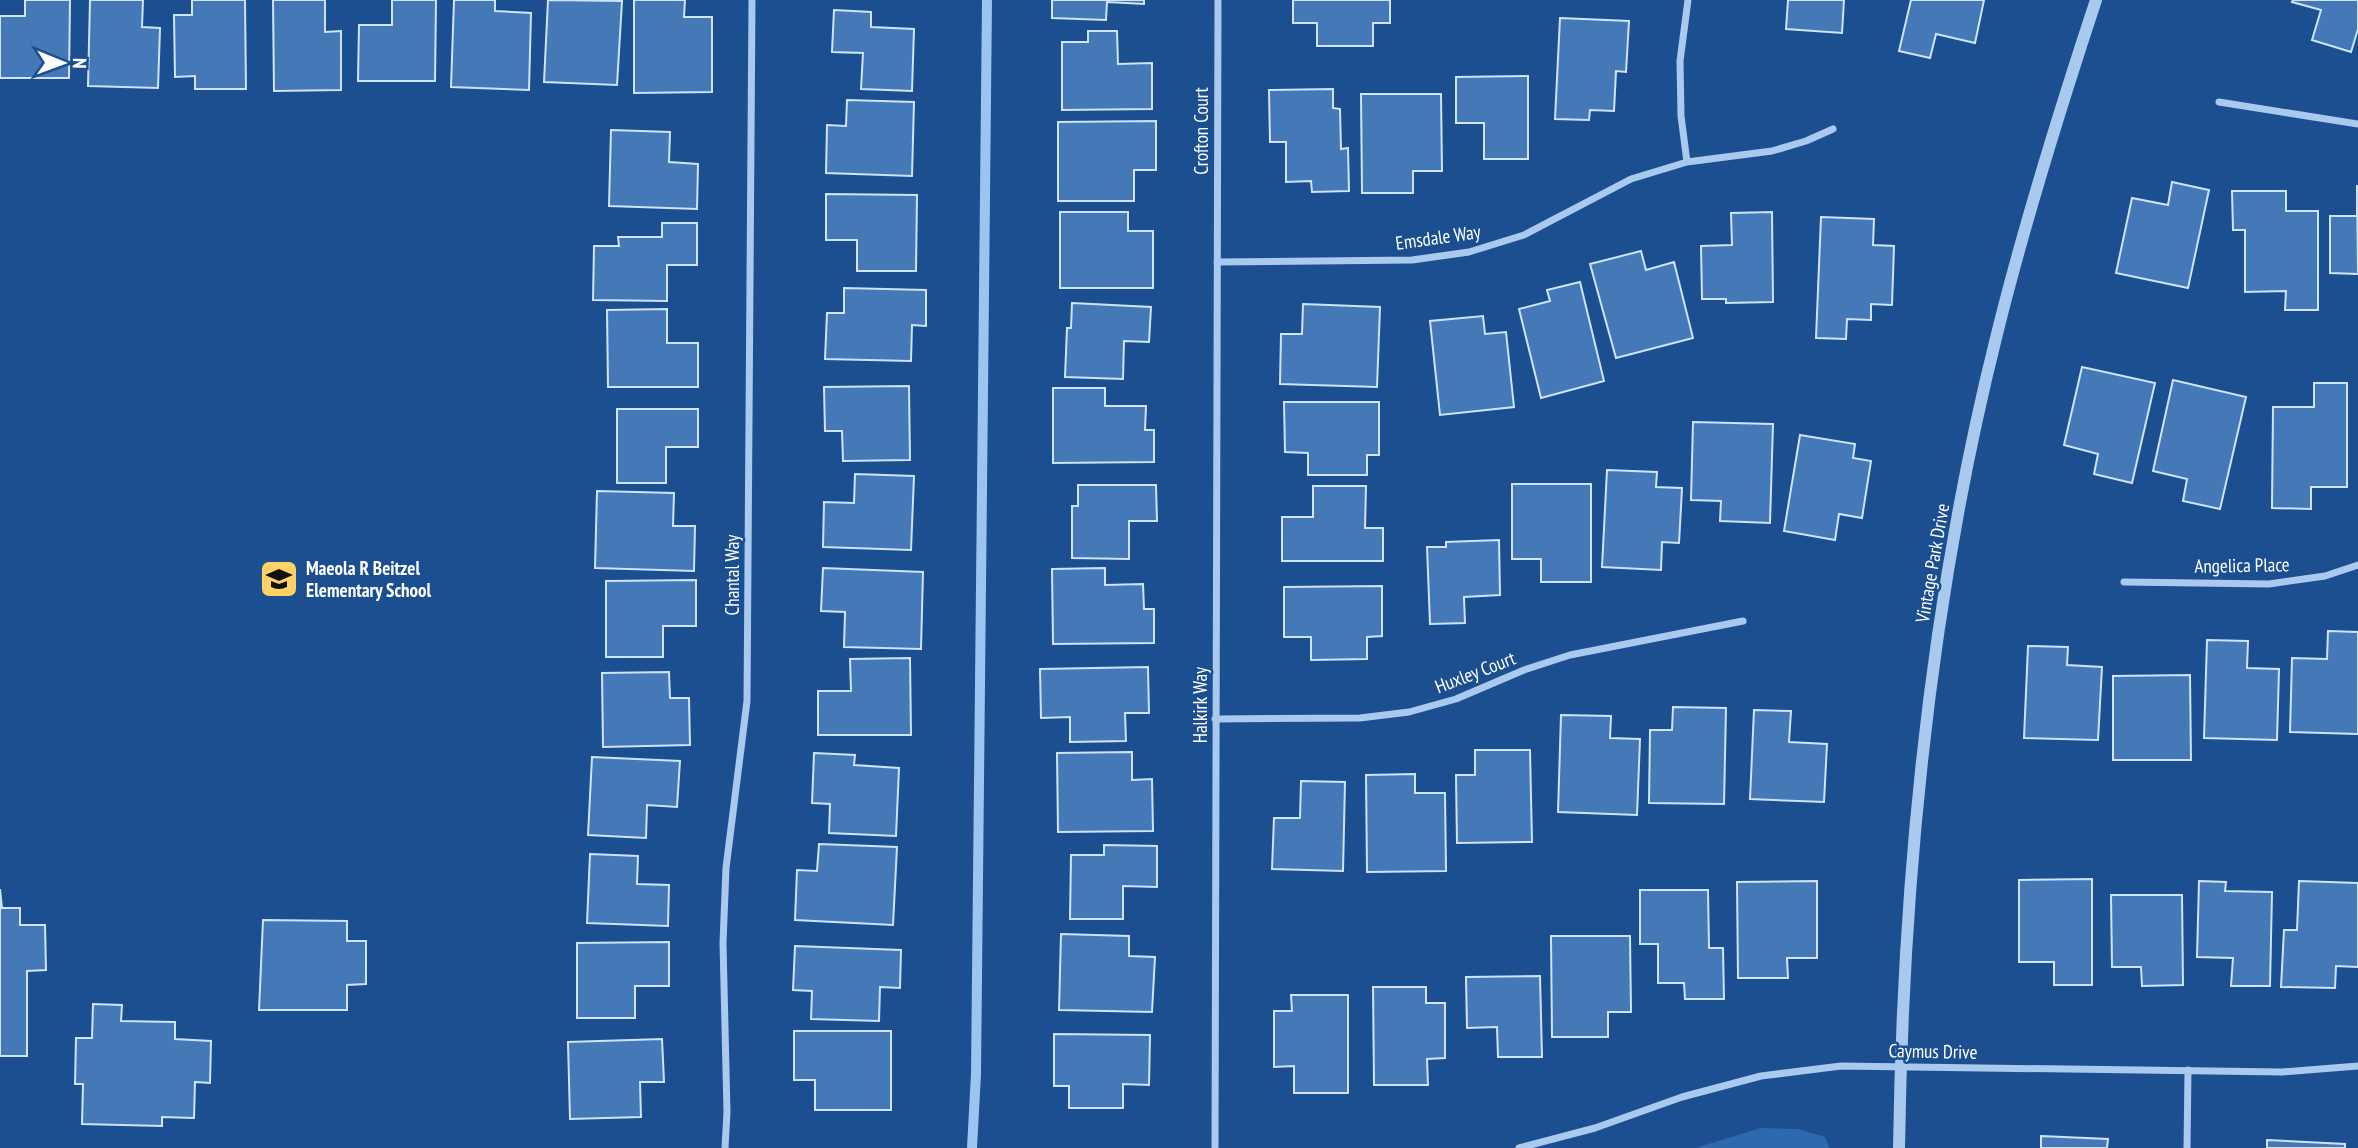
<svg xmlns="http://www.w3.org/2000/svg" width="2358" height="1148" font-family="'PT Sans Narrow',sans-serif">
<rect width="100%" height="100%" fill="#1b4f8f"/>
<!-- green -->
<path fill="#2e69ad" d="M 1761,1128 L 1798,1129 L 1825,1137 L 1830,1148 L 1695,1148 Z"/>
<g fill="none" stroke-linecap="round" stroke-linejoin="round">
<!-- stream -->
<path stroke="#9cc4f0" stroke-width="10" d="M 972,1148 L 976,1074 L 987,0"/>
</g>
<!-- building -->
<path fill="#4478b7" stroke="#cfe3fa" stroke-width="2" d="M 25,0 L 70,0 L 69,78 L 0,78 L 0,16 L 25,16 Z
M 90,0 L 143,0 L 142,27 L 160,28 L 158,88 L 88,86 Z
M 192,0 L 245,0 L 246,89 L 195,89 L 195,76 L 175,77 L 174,15 L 192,15 Z
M 273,0 L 325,0 L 325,32 L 341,31 L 341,90 L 274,91 Z
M 392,0 L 436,0 L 435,81 L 358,81 L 359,25 L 392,25 Z
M 454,0 L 495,0 L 495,11 L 531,13 L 529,90 L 451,87 Z
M 548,0 L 622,1 L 617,85 L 544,82 Z
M 634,0 L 685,0 L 684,17 L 712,17 L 712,92 L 634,93 Z
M 1052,0 L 1144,0 L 1144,4 L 1107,2 L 1106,20 L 1052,18 Z
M 1293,0 L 1390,0 L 1390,23 L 1373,23 L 1373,46 L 1317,46 L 1317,23 L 1293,23 Z
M 1788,0 L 1844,0 L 1842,33 L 1786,29 Z
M 1911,0 L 1984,0 L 1975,43 L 1936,34 L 1930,58 L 1899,51 Z
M 2293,0 L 2358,0 L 2358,29 L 2351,52 L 2312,40 L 2321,10 L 2292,2 Z
M 834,10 L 871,12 L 871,27 L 914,29 L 912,91 L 861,89 L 863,53 L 832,52 Z
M 1560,18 L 1629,21 L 1626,72 L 1616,71 L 1614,111 L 1590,110 L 1589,120 L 1555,119 Z
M 1088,31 L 1117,31 L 1118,64 L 1152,63 L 1152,109 L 1062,110 L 1062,42 L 1088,42 Z
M 1528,76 L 1528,159 L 1484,159 L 1484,123 L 1456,123 L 1456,77 Z
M 1333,89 L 1333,108 L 1340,109 L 1341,149 L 1348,148 L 1349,191 L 1312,192 L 1311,181 L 1286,182 L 1286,142 L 1270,142 L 1269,90 Z
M 1361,94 L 1441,94 L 1442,171 L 1413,171 L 1413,193 L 1362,193 Z
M 847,100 L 914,102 L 912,176 L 826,173 L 827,125 L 846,126 Z
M 1156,121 L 1156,170 L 1134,170 L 1134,201 L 1058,201 L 1058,122 Z
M 611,130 L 670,132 L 669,162 L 698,164 L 697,209 L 609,206 Z
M 2172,182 L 2209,190 L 2188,288 L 2116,273 L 2132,198 L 2168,205 Z
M 2357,185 L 2358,274 L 2330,273 L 2330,216 L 2357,216 Z
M 2232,191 L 2286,191 L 2286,211 L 2318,211 L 2318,310 L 2285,310 L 2286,291 L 2245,292 L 2245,230 L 2233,230 Z
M 826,194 L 917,195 L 916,271 L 857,271 L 857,240 L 826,240 Z
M 1060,212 L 1128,212 L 1128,231 L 1153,231 L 1153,288 L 1060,288 Z
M 1772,212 L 1773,302 L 1726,303 L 1726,299 L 1702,299 L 1701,246 L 1732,245 L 1731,213 Z
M 1821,217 L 1874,219 L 1873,245 L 1894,246 L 1892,305 L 1871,304 L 1871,320 L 1847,319 L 1846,339 L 1816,338 Z
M 662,223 L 697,223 L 697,265 L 667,265 L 667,301 L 593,300 L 594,246 L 619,246 L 618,237 L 662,237 Z
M 1641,251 L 1646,270 L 1674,262 L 1693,338 L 1616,358 L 1590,264 Z
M 1580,282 L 1604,381 L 1541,398 L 1519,309 L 1550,301 L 1547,290 Z
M 844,288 L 926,290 L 926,326 L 912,325 L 911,361 L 825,359 L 827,313 L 844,313 Z
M 1072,303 L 1151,307 L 1149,342 L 1124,341 L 1123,379 L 1065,377 L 1067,328 L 1071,328 Z
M 1303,304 L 1380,307 L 1377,387 L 1280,384 L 1281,334 L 1302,334 Z
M 667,309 L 667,343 L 698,343 L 698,387 L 608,387 L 607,310 Z
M 1483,316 L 1485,334 L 1506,332 L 1514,407 L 1440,415 L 1430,321 Z
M 2082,367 L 2155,383 L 2132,483 L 2094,474 L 2098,454 L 2064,445 Z
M 2173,380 L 2246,397 L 2220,509 L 2183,501 L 2187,479 L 2153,471 Z
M 2314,383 L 2347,383 L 2347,487 L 2311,487 L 2311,509 L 2272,508 L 2273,407 L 2314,407 Z
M 909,386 L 910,460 L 843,461 L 842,431 L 825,431 L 824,387 Z
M 1053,388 L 1105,388 L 1105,406 L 1146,406 L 1145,430 L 1154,430 L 1154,462 L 1053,463 Z
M 1284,402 L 1379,402 L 1379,455 L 1367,455 L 1367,475 L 1308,475 L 1308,453 L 1285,452 Z
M 617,409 L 698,409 L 698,447 L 666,447 L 666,483 L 617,483 Z
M 1693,422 L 1773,424 L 1770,523 L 1720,521 L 1721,501 L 1691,500 Z
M 1800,435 L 1855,444 L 1853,458 L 1871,461 L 1862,518 L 1839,514 L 1835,540 L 1784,531 Z
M 1607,470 L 1657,472 L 1656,487 L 1682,488 L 1679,543 L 1662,542 L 1661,570 L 1602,567 Z
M 855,474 L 914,476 L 911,550 L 823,547 L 824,502 L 854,503 Z
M 1512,484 L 1591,484 L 1591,582 L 1541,582 L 1541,559 L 1512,559 Z
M 1078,485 L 1156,485 L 1157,521 L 1129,521 L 1129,559 L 1072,558 L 1072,506 L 1078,506 Z
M 1313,486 L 1366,486 L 1365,528 L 1383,528 L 1383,561 L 1282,561 L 1282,517 L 1313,517 Z
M 597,491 L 674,493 L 673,526 L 695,526 L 694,571 L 595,568 Z
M 1499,540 L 1500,595 L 1464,597 L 1465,623 L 1430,624 L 1427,547 L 1446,547 L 1446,542 Z
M 823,568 L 923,572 L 921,649 L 844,647 L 845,612 L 821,611 Z
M 1105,568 L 1105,585 L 1143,584 L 1144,609 L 1154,609 L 1154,643 L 1053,644 L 1052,569 Z
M 696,580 L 696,626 L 663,626 L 663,657 L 606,657 L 606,581 Z
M 1382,586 L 1382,636 L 1367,637 L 1367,659 L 1311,660 L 1311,637 L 1284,637 L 1284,587 Z
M 2328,631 L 2358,632 L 2358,734 L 2290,732 L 2292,658 L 2327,659 Z
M 2207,640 L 2248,641 L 2247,668 L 2279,669 L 2277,740 L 2204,738 Z
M 2028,646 L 2068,647 L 2067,665 L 2102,667 L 2098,740 L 2024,738 Z
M 910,658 L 911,735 L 818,735 L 818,691 L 851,691 L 850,659 Z
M 1148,667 L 1149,713 L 1125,713 L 1126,741 L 1070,742 L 1070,717 L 1041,718 L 1040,669 Z
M 669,672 L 670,698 L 689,698 L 690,745 L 603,747 L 602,673 Z
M 2190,675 L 2191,760 L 2113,760 L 2113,676 Z
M 1673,707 L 1726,708 L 1724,804 L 1649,803 L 1650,730 L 1672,730 Z
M 1754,710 L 1791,711 L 1789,742 L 1827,744 L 1824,802 L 1750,799 Z
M 1561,715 L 1611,716 L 1610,738 L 1640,739 L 1637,815 L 1558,812 Z
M 1475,750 L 1530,750 L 1532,842 L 1457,843 L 1456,775 L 1475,775 Z
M 1132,752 L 1132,780 L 1152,779 L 1153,831 L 1058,832 L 1057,753 Z
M 814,753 L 855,755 L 854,765 L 899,768 L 896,836 L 829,833 L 830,804 L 812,803 Z
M 592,757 L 680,761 L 677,807 L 647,805 L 646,838 L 588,835 Z
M 1415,774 L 1415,793 L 1445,793 L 1446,871 L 1367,872 L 1366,775 Z
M 1301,781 L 1345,782 L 1343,871 L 1272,869 L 1274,818 L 1300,818 Z
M 819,844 L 897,847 L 893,925 L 795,920 L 797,870 L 817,871 Z
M 1104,845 L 1157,846 L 1157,887 L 1123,886 L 1123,919 L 1070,919 L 1071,855 L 1104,855 Z
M 590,854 L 638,856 L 637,884 L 669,885 L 668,926 L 587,923 Z
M 2092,879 L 2092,985 L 2054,985 L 2054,962 L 2019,962 L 2019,880 Z
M 1817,881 L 1817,958 L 1787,958 L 1788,978 L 1738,978 L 1737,882 Z
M 2199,881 L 2226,882 L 2225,891 L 2272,892 L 2270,986 L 2231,986 L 2233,958 L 2197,957 Z
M 2299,881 L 2358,883 L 2358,967 L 2336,966 L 2335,988 L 2281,987 L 2284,930 L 2297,930 Z
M 0,889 L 2,908 L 20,908 L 20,925 L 45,925 L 46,970 L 27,971 L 27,1056 L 0,1056 Z
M 1640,890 L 1708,890 L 1709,948 L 1723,948 L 1724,999 L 1685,999 L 1684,983 L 1658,983 L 1658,944 L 1640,944 Z
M 2111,895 L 2182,895 L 2183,985 L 2142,986 L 2141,967 L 2112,967 Z
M 263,920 L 347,921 L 347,941 L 366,941 L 366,984 L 347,985 L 347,1010 L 259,1010 Z
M 1061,934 L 1129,936 L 1129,956 L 1155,957 L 1152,1012 L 1059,1010 Z
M 1551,936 L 1630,936 L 1631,1012 L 1608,1012 L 1608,1037 L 1552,1037 Z
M 669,942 L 669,986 L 635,986 L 635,1018 L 577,1018 L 577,943 Z
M 795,946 L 901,950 L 900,988 L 880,987 L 879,1021 L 811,1019 L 812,991 L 793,990 Z
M 1540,976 L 1542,1057 L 1498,1057 L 1497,1027 L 1467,1028 L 1466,977 Z
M 1373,987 L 1426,987 L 1426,1003 L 1445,1003 L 1445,1058 L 1427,1059 L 1428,1085 L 1374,1085 Z
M 1291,995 L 1348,995 L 1348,1093 L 1294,1093 L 1294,1066 L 1274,1067 L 1274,1011 L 1292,1011 Z
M 93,1004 L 122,1005 L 121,1021 L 175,1022 L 175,1039 L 211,1041 L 210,1083 L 195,1082 L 194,1118 L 162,1117 L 162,1126 L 82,1124 L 83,1084 L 75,1084 L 76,1038 L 92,1038 Z
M 794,1031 L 891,1031 L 891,1110 L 815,1110 L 815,1080 L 794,1080 Z
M 1054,1034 L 1150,1035 L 1149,1085 L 1123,1084 L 1123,1108 L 1069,1108 L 1069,1086 L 1054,1086 Z
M 662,1039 L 664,1082 L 640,1082 L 641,1117 L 570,1119 L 568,1042 Z
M 2041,1136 L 2108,1139 L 2107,1148 L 2041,1148 Z
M 2267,1140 L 2345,1144 L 2345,1148 L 2267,1148 Z"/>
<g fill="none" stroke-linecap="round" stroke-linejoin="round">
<!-- minor -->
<path stroke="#a9c9ee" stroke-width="7" d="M 2219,102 L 2358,124
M 1687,162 L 1681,116 L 1680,61 L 1688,0
M 1217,262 L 1412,260 L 1469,252 L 1524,235 L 1631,179 L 1687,162 L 1772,151 L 1806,141 L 1833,129
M 2124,582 L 2269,584 L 2325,576 L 2358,565
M 1215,719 L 1360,718 L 1409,712 L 1456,699 L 1524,670 L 1570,655 L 1743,621
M 725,1148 L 727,1112 L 723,943 L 726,868 L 747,701 L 752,0
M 1215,1148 L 1218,0
M 1519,1148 L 1595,1128 L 1682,1097 L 1761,1076 L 1841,1066 L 2282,1072 L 2358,1066
M 2187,1148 L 2188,1070"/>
<!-- tertiary -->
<path stroke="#a9c9ee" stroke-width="12" d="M 1899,1148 C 1903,876 1930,602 1996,338 C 2024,224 2059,112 2096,0"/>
</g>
<!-- icons -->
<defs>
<symbol id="school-square" viewBox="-11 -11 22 22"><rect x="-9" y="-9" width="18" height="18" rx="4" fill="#ffd166" stroke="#1b4f8f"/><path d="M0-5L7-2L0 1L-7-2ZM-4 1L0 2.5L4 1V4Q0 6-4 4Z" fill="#111"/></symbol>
</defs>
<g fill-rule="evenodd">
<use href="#school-square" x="257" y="557" width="44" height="44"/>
</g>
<g text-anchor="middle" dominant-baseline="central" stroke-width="5" stroke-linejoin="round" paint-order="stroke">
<!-- street labels -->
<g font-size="19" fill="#fff" stroke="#1b4f8f">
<text transform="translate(1201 131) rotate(-90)">Crofton Court</text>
<text transform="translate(1438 237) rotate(-8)">Emsdale Way</text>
<text transform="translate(1932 563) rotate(-80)">Vintage Park Drive</text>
<text transform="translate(2242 565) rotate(-1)">Angelica Place</text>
<text transform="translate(732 575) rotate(-90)">Chantal Way</text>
<text transform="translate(1475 672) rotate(-21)">Huxley Court</text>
<text transform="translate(1200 705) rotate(-90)">Halkirk Way</text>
<text transform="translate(1933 1051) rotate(1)">Caymus Drive</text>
</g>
<!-- poi labels -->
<g font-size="19" font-weight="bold" fill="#fff" stroke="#1b4f8f" text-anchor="start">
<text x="306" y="568">Maeola R Beitzel<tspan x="306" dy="22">Elementary School</tspan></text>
</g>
</g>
<!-- north arrow -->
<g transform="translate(63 63) rotate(91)" stroke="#1b4f8f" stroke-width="5" paint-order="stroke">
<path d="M0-5L12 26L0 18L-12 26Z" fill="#ffffff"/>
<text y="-10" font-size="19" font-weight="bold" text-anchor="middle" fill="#ffffff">N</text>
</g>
</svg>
